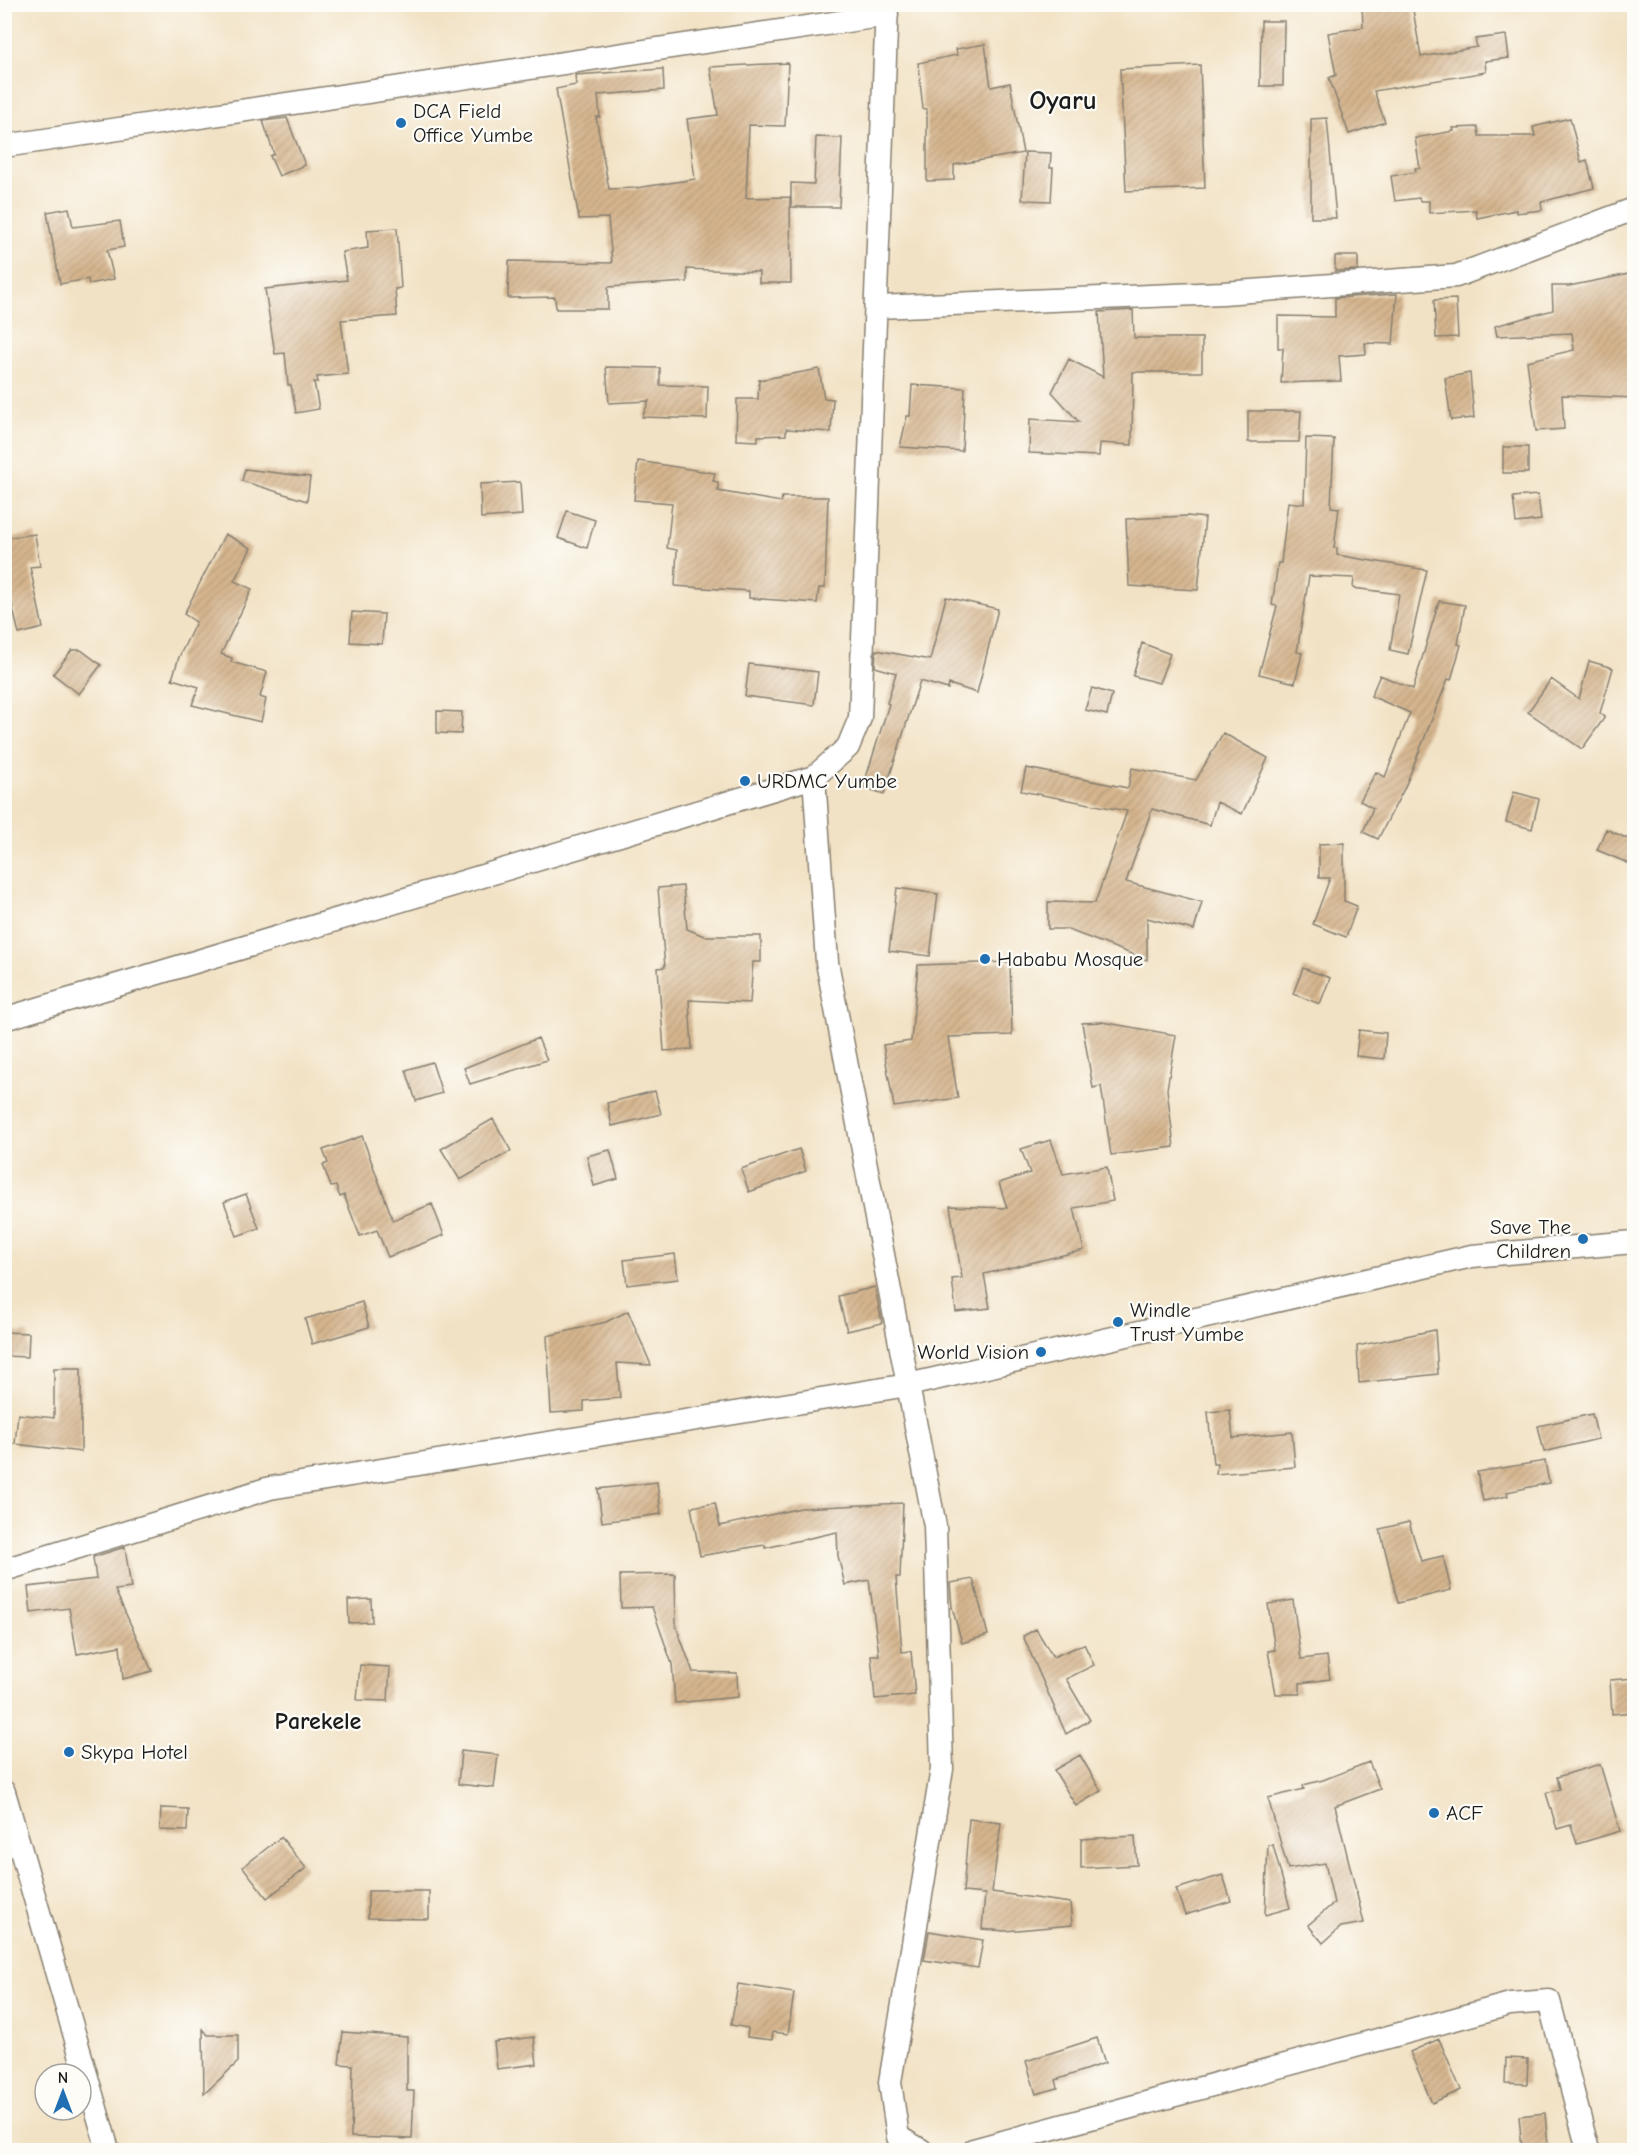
<svg xmlns="http://www.w3.org/2000/svg" width="1639" height="2155" font-family="'Comic Neue',sans-serif">
<defs>
<pattern id="building-hatch" width="6" height="6" patternUnits="userSpaceOnUse" patternTransform="scale(1.5)"><rect width="6" height="6" fill="#d5b58e"/><path d="M-1 1l2-2M0 6l6-6M5 7l2-2" fill="none" stroke="#b69b7a"/></pattern>
</defs>
<rect width="100%" height="100%" fill="#fdfcf7"/>
<filter id="ink" filterUnits="userSpaceOnUse"><feTurbulence type="fractalNoise" baseFrequency=".0167" numOctaves="2"/><feDisplacementMap in="SourceGraphic" scale="12" xChannelSelector="R" yChannelSelector="G"/><feConvolveMatrix kernelMatrix="1 2 1 2 8 2 1 2 1" color-interpolation-filters="sRGB"/></filter>
<filter id="wash" filterUnits="userSpaceOnUse"><feTurbulence type="fractalNoise" baseFrequency=".008" numOctaves="4" result="noise"/><feDisplacementMap in="SourceGraphic" scale="24" xChannelSelector="R" yChannelSelector="G"/><feGaussianBlur stdDeviation="1.35" result="paint"/><feColorMatrix in="noise" values="0 0 0 0 0 0 0 0 0 0 0 0 0 0 0 0 0 1.4 0 .05"/><feComposite in="paint" operator="in"/></filter>
<g filter="url(#wash)">
<rect width="100%" height="100%" fill="#f2e2c5"/>
<g id="blocks">
<!-- building -->
<path fill="url(#building-hatch)" d="M 1412,4 L 1421,57 L 1477,47 L 1475,39 L 1506,35 L 1509,58 L 1485,61 L 1486,72 L 1374,91 L 1385,122 L 1349,134 L 1329,78 L 1336,75 L 1328,33 L 1363,27 L 1362,5 Z
M 1261,21 L 1284,21 L 1283,86 L 1260,86 Z
M 985,44 L 991,87 L 1010,83 L 1023,153 L 954,165 L 954,180 L 927,181 L 927,109 L 923,109 L 918,63 L 957,55 L 956,49 Z
M 788,63 L 785,126 L 749,125 L 746,198 L 790,197 L 791,283 L 759,283 L 759,272 L 687,269 L 687,282 L 608,287 L 608,309 L 556,309 L 555,297 L 508,298 L 509,261 L 612,263 L 608,218 L 579,219 L 556,89 L 576,85 L 575,75 L 663,69 L 664,90 L 598,95 L 600,117 L 596,117 L 609,189 L 636,188 L 695,179 L 687,119 L 718,115 L 710,67 Z
M 1200,65 L 1205,188 L 1126,191 L 1120,69 Z
M 287,118 L 305,165 L 279,176 L 270,156 L 274,154 L 263,121 Z
M 1327,118 L 1336,218 L 1311,218 L 1311,119 Z
M 1570,118 L 1581,162 L 1587,160 L 1594,188 L 1541,202 L 1542,210 L 1516,213 L 1516,210 L 1477,218 L 1476,210 L 1429,213 L 1429,201 L 1420,201 L 1419,198 L 1395,201 L 1391,176 L 1416,172 L 1415,168 L 1420,168 L 1415,138 L 1454,131 L 1453,128 L 1478,127 L 1479,136 L 1535,136 L 1533,127 Z
M 816,137 L 842,138 L 839,207 L 791,207 L 791,183 L 814,184 Z
M 1025,152 L 1051,153 L 1050,168 L 1053,168 L 1051,201 L 1022,200 Z
M 69,208 L 73,227 L 120,221 L 124,247 L 107,250 L 114,279 L 89,284 L 88,279 L 60,284 L 47,212 Z
M 397,228 L 401,288 L 395,289 L 397,316 L 341,320 L 348,374 L 317,377 L 318,382 L 314,382 L 319,409 L 296,413 L 291,385 L 288,385 L 285,353 L 275,354 L 265,289 L 347,280 L 342,252 L 368,248 L 367,230 Z
M 1335,256 L 1358,256 L 1358,270 L 1335,271 Z
M 1629,274 L 1635,299 L 1635,398 L 1562,395 L 1564,429 L 1536,431 L 1527,361 L 1574,350 L 1572,333 L 1497,336 L 1495,326 L 1553,310 L 1552,286 L 1569,286 Z
M 1397,294 L 1393,344 L 1365,343 L 1366,354 L 1339,356 L 1341,381 L 1281,383 L 1283,348 L 1278,348 L 1278,316 L 1335,317 L 1335,298 Z
M 1456,299 L 1458,337 L 1436,338 L 1434,300 Z
M 1133,310 L 1134,338 L 1202,338 L 1202,372 L 1133,372 L 1132,445 L 1100,443 L 1099,456 L 1029,453 L 1030,419 L 1079,422 L 1052,392 L 1069,359 L 1103,377 L 1099,312 Z
M 606,367 L 660,368 L 660,385 L 708,386 L 707,419 L 642,417 L 649,401 L 609,403 Z
M 819,369 L 824,398 L 833,399 L 831,432 L 786,429 L 786,435 L 758,436 L 758,441 L 736,440 L 737,399 L 758,399 L 759,380 Z
M 1470,373 L 1474,418 L 1451,420 L 1445,378 Z
M 912,385 L 965,388 L 962,451 L 900,447 L 907,416 L 910,416 Z
M 1248,411 L 1301,411 L 1299,442 L 1248,442 Z
M 1306,438 L 1334,439 L 1331,507 L 1339,508 L 1334,548 L 1337,548 L 1337,555 L 1427,570 L 1408,654 L 1390,650 L 1399,594 L 1353,588 L 1354,578 L 1309,576 L 1297,652 L 1302,653 L 1295,683 L 1259,674 L 1277,606 L 1272,605 L 1278,563 L 1281,563 L 1288,502 L 1304,504 Z
M 1503,447 L 1528,447 L 1528,473 L 1503,473 Z
M 638,461 L 715,473 L 713,481 L 718,482 L 718,491 L 781,502 L 782,497 L 828,497 L 825,588 L 819,588 L 817,603 L 749,598 L 749,591 L 675,586 L 677,550 L 667,548 L 672,503 L 634,500 Z
M 245,469 L 310,477 L 307,501 L 242,481 Z
M 520,482 L 522,515 L 481,518 L 480,484 Z
M 1538,495 L 1541,520 L 1516,523 L 1513,497 Z
M 567,511 L 595,520 L 587,548 L 558,538 Z
M 1187,516 L 1205,518 L 1198,590 L 1129,586 L 1126,519 Z
M 35,534 L 40,566 L 30,567 L 43,628 L 19,634 L 7,584 L 4,538 Z
M 225,534 L 251,548 L 234,581 L 252,589 L 221,654 L 232,658 L 231,662 L 267,672 L 260,697 L 266,699 L 261,722 L 192,705 L 199,687 L 172,679 L 179,657 L 196,622 L 184,614 Z
M 946,597 L 998,609 L 977,693 L 949,684 L 948,689 L 920,681 L 884,794 L 863,787 L 889,704 L 887,703 L 896,673 L 875,667 L 876,650 L 930,660 Z
M 1439,601 L 1465,605 L 1458,644 L 1461,645 L 1451,680 L 1448,679 L 1405,787 L 1378,839 L 1363,832 L 1373,808 L 1360,801 L 1376,772 L 1385,777 L 1410,713 L 1371,696 L 1380,675 L 1413,689 Z
M 352,612 L 384,614 L 382,644 L 350,642 Z
M 1142,643 L 1170,654 L 1159,683 L 1133,676 Z
M 72,650 L 81,650 L 101,665 L 79,694 L 53,674 Z
M 1589,661 L 1613,668 L 1600,713 L 1605,717 L 1582,749 L 1528,712 L 1551,679 L 1579,699 Z
M 749,664 L 818,672 L 814,705 L 745,696 Z
M 1092,688 L 1112,694 L 1107,715 L 1085,710 Z
M 437,711 L 462,712 L 461,734 L 437,733 Z
M 1223,733 L 1268,758 L 1242,814 L 1217,802 L 1210,825 L 1152,809 L 1126,882 L 1202,902 L 1194,930 L 1147,918 L 1147,960 L 1066,929 L 1048,929 L 1048,902 L 1095,903 L 1127,811 L 1021,791 L 1026,768 L 1128,788 L 1132,768 L 1196,780 Z
M 1514,792 L 1539,799 L 1532,829 L 1506,822 Z
M 1606,829 L 1635,842 L 1635,866 L 1597,850 Z
M 1344,843 L 1344,901 L 1357,906 L 1346,937 L 1313,924 L 1330,878 L 1319,878 L 1319,844 Z
M 683,886 L 687,929 L 704,936 L 761,936 L 761,962 L 753,962 L 750,1003 L 689,1000 L 692,1049 L 664,1051 L 658,968 L 665,967 L 658,888 Z
M 897,888 L 938,894 L 930,956 L 889,951 Z
M 1010,962 L 1012,1035 L 948,1037 L 958,1098 L 894,1107 L 883,1045 L 911,1041 L 918,965 Z
M 1303,968 L 1330,978 L 1320,1004 L 1293,994 Z
M 1102,1022 L 1176,1035 L 1167,1089 L 1174,1147 L 1111,1155 L 1101,1086 L 1093,1088 L 1082,1023 Z
M 1359,1030 L 1386,1033 L 1384,1059 L 1356,1056 Z
M 538,1038 L 547,1060 L 470,1084 L 464,1068 Z
M 432,1062 L 442,1093 L 416,1101 L 406,1070 Z
M 655,1091 L 661,1114 L 612,1126 L 607,1103 Z
M 493,1119 L 511,1151 L 460,1180 L 441,1149 Z
M 362,1136 L 393,1220 L 432,1204 L 444,1235 L 388,1257 L 377,1230 L 360,1236 L 344,1195 L 340,1197 L 336,1186 L 331,1187 L 323,1165 L 328,1163 L 323,1150 Z
M 1051,1140 L 1063,1174 L 1107,1167 L 1113,1201 L 1074,1208 L 1084,1250 L 984,1274 L 990,1308 L 956,1312 L 952,1279 L 962,1278 L 950,1206 L 1007,1208 L 999,1183 L 1030,1173 L 1021,1149 Z
M 799,1149 L 806,1171 L 749,1192 L 741,1169 Z
M 610,1150 L 618,1179 L 594,1186 L 587,1156 Z
M 246,1194 L 259,1228 L 237,1236 L 224,1202 Z
M 675,1254 L 678,1279 L 627,1285 L 624,1260 Z
M 875,1287 L 882,1323 L 847,1331 L 838,1296 Z
M 362,1302 L 369,1327 L 312,1344 L 305,1319 Z
M 628,1311 L 651,1365 L 617,1363 L 620,1398 L 584,1401 L 584,1411 L 551,1413 L 547,1336 L 606,1322 Z
M 1435,1330 L 1438,1374 L 1359,1383 L 1357,1346 Z
M 4,1332 L 29,1333 L 28,1357 L 4,1356 Z
M 54,1368 L 81,1368 L 81,1452 L 15,1444 L 18,1414 L 54,1418 Z
M 1230,1410 L 1233,1438 L 1292,1432 L 1295,1467 L 1216,1474 L 1217,1464 L 1213,1464 L 1208,1412 Z
M 1592,1414 L 1598,1439 L 1544,1452 L 1538,1426 Z
M 1545,1461 L 1549,1483 L 1507,1492 L 1508,1496 L 1483,1501 L 1477,1472 Z
M 657,1482 L 661,1514 L 602,1522 L 598,1489 Z
M 715,1503 L 720,1526 L 801,1508 L 903,1503 L 900,1577 L 896,1577 L 902,1652 L 911,1651 L 915,1695 L 875,1699 L 871,1655 L 879,1655 L 869,1580 L 845,1585 L 838,1556 L 837,1532 L 765,1548 L 765,1545 L 700,1556 L 691,1507 Z
M 1409,1522 L 1421,1561 L 1443,1556 L 1451,1590 L 1398,1603 L 1380,1529 Z
M 125,1547 L 131,1588 L 115,1590 L 152,1671 L 123,1679 L 120,1646 L 77,1654 L 69,1608 L 31,1613 L 28,1587 L 96,1579 L 93,1557 Z
M 675,1574 L 676,1626 L 693,1672 L 737,1673 L 738,1697 L 675,1703 L 672,1664 L 652,1607 L 621,1608 L 620,1575 Z
M 973,1579 L 988,1635 L 962,1643 L 952,1607 L 950,1583 Z
M 371,1599 L 372,1622 L 349,1623 L 348,1600 Z
M 1293,1600 L 1301,1659 L 1327,1656 L 1330,1679 L 1300,1683 L 1300,1694 L 1276,1694 L 1268,1651 L 1275,1650 L 1268,1604 Z
M 1036,1629 L 1053,1657 L 1084,1644 L 1094,1665 L 1066,1679 L 1090,1720 L 1066,1734 L 1023,1636 Z
M 360,1665 L 390,1667 L 388,1701 L 357,1700 Z
M 1635,1678 L 1635,1712 L 1612,1714 L 1610,1680 Z
M 461,1751 L 498,1755 L 494,1788 L 458,1784 Z
M 1080,1755 L 1101,1791 L 1076,1806 L 1054,1770 Z
M 1369,1762 L 1380,1789 L 1335,1806 L 1364,1923 L 1341,1927 L 1323,1943 L 1308,1925 L 1334,1903 L 1325,1863 L 1288,1869 L 1268,1798 L 1304,1789 L 1303,1785 L 1323,1780 Z
M 1600,1764 L 1620,1831 L 1577,1844 L 1571,1825 L 1557,1829 L 1546,1793 L 1560,1789 L 1557,1777 Z
M 161,1808 L 188,1809 L 187,1831 L 160,1830 Z
M 969,1819 L 1001,1823 L 992,1892 L 1070,1903 L 1072,1925 L 1005,1931 L 982,1929 L 985,1894 L 963,1892 Z
M 1135,1836 L 1137,1865 L 1081,1868 L 1081,1839 Z
M 281,1837 L 306,1868 L 267,1898 L 243,1867 Z
M 1268,1845 L 1273,1845 L 1290,1908 L 1265,1915 Z
M 1223,1875 L 1231,1901 L 1185,1915 L 1176,1889 Z
M 368,1891 L 429,1891 L 429,1919 L 368,1918 Z
M 929,1931 L 983,1940 L 978,1968 L 924,1960 Z
M 738,1984 L 794,1993 L 788,2034 L 773,2032 L 772,2040 L 747,2037 L 748,2028 L 731,2025 Z
M 203,2029 L 208,2035 L 238,2035 L 238,2062 L 204,2094 Z
M 343,2032 L 407,2037 L 407,2091 L 414,2091 L 412,2139 L 351,2137 L 353,2065 L 339,2064 Z
M 534,2037 L 537,2064 L 497,2069 L 494,2042 Z
M 1097,2038 L 1105,2063 L 1056,2080 L 1058,2088 L 1036,2094 L 1026,2061 Z
M 1439,2039 L 1461,2090 L 1432,2103 L 1410,2052 Z
M 1506,2058 L 1528,2059 L 1527,2084 L 1505,2083 Z
M 1545,2113 L 1548,2146 L 1522,2149 L 1519,2116 Z"/>
</g>
</g>
<g filter="url(#ink)">
<use href="#blocks" fill-opacity="0" stroke="#877f70" stroke-width="1.5"/>
<g fill="none" stroke-linecap="round" stroke-linejoin="round">
<defs>
<path id="street" d="M 4,146 L 887,15
M 877,307 L 1223,293 L 1456,276 L 1634,209
M 814,777 L 827,962 L 935,1526 L 942,1769 L 890,2082 L 898,2137 L 921,2150
M 4,1019 L 814,777 L 848,747 L 860,718 L 887,4
M 4,1570 L 270,1488 L 908,1385 L 1472,1256 L 1634,1242
M 4,1792 L 108,2150
M 973,2150 L 1510,2004 L 1549,2001 L 1588,2150"/>
</defs>
<!-- street casing -->
<use href="#street" stroke="#877f70" stroke-width="25"/>
<!-- street -->
<use href="#street" stroke="#fff" stroke-width="22"/>
</g>
</g>
<!-- markers -->
<g fill="#1f6fb2" stroke="#fdfcf7" stroke-width="2">
<circle cx="401" cy="123" r="6"/>
<circle cx="745" cy="781" r="6"/>
<circle cx="985" cy="959" r="6"/>
<circle cx="1583" cy="1239" r="6"/>
<circle cx="1118" cy="1322" r="6"/>
<circle cx="1041" cy="1352" r="6"/>
<circle cx="69" cy="1752" r="6"/>
<circle cx="1434" cy="1813" r="6"/>
</g>
<g text-anchor="middle" dominant-baseline="central" stroke-width="4.5" stroke-linejoin="round" paint-order="stroke">
<!-- poi labels -->
<g font-size="21" fill="#1c1c1c" stroke="#fdfcf7" text-anchor="start">
<text x="413" y="111">DCA Field<tspan x="413" dy="24">Office Yumbe</tspan></text>
<text x="757" y="781">URDMC Yumbe</text>
<text x="997" y="959">Hababu Mosque</text>
<text x="1571" y="1227" text-anchor="end">Save The<tspan x="1571" dy="24">Children</tspan></text>
<text x="1130" y="1310">Windle<tspan x="1130" dy="24">Trust Yumbe</tspan></text>
<text x="1029" y="1352" text-anchor="end">World Vision</text>
<text x="81" y="1752">Skypa Hotel</text>
<text x="1446" y="1813">ACF</text>
</g>
<!-- quarter labels -->
<g font-size="24" font-weight="bold" fill="#1c1c1c" stroke="#fdfcf7">
<text x="318" y="1721">Parekele</text>
</g>
<!-- district labels -->
<g font-size="27" font-weight="bold" fill="#1c1c1c" stroke="#fdfcf7">
<text x="1063" y="100">Oyaru</text>
</g>
</g>
<!-- margin -->
<rect width="1639" height="2155" fill="none" stroke="#fdfcf7" stroke-width="24"/>
<!-- north arrow -->
<g transform="translate(63 2092)"><circle r="28" fill="#fdfcf7" stroke="#a3a29f" stroke-width="1.5"/>
<path d="M0-4.5L10 22L0 15L-10 22Z" fill="#1f6fb2"/>
<text y="-9" font-size="16" font-weight="bold" text-anchor="middle" fill="#1c1c1c">N</text>
</g>
</svg>
